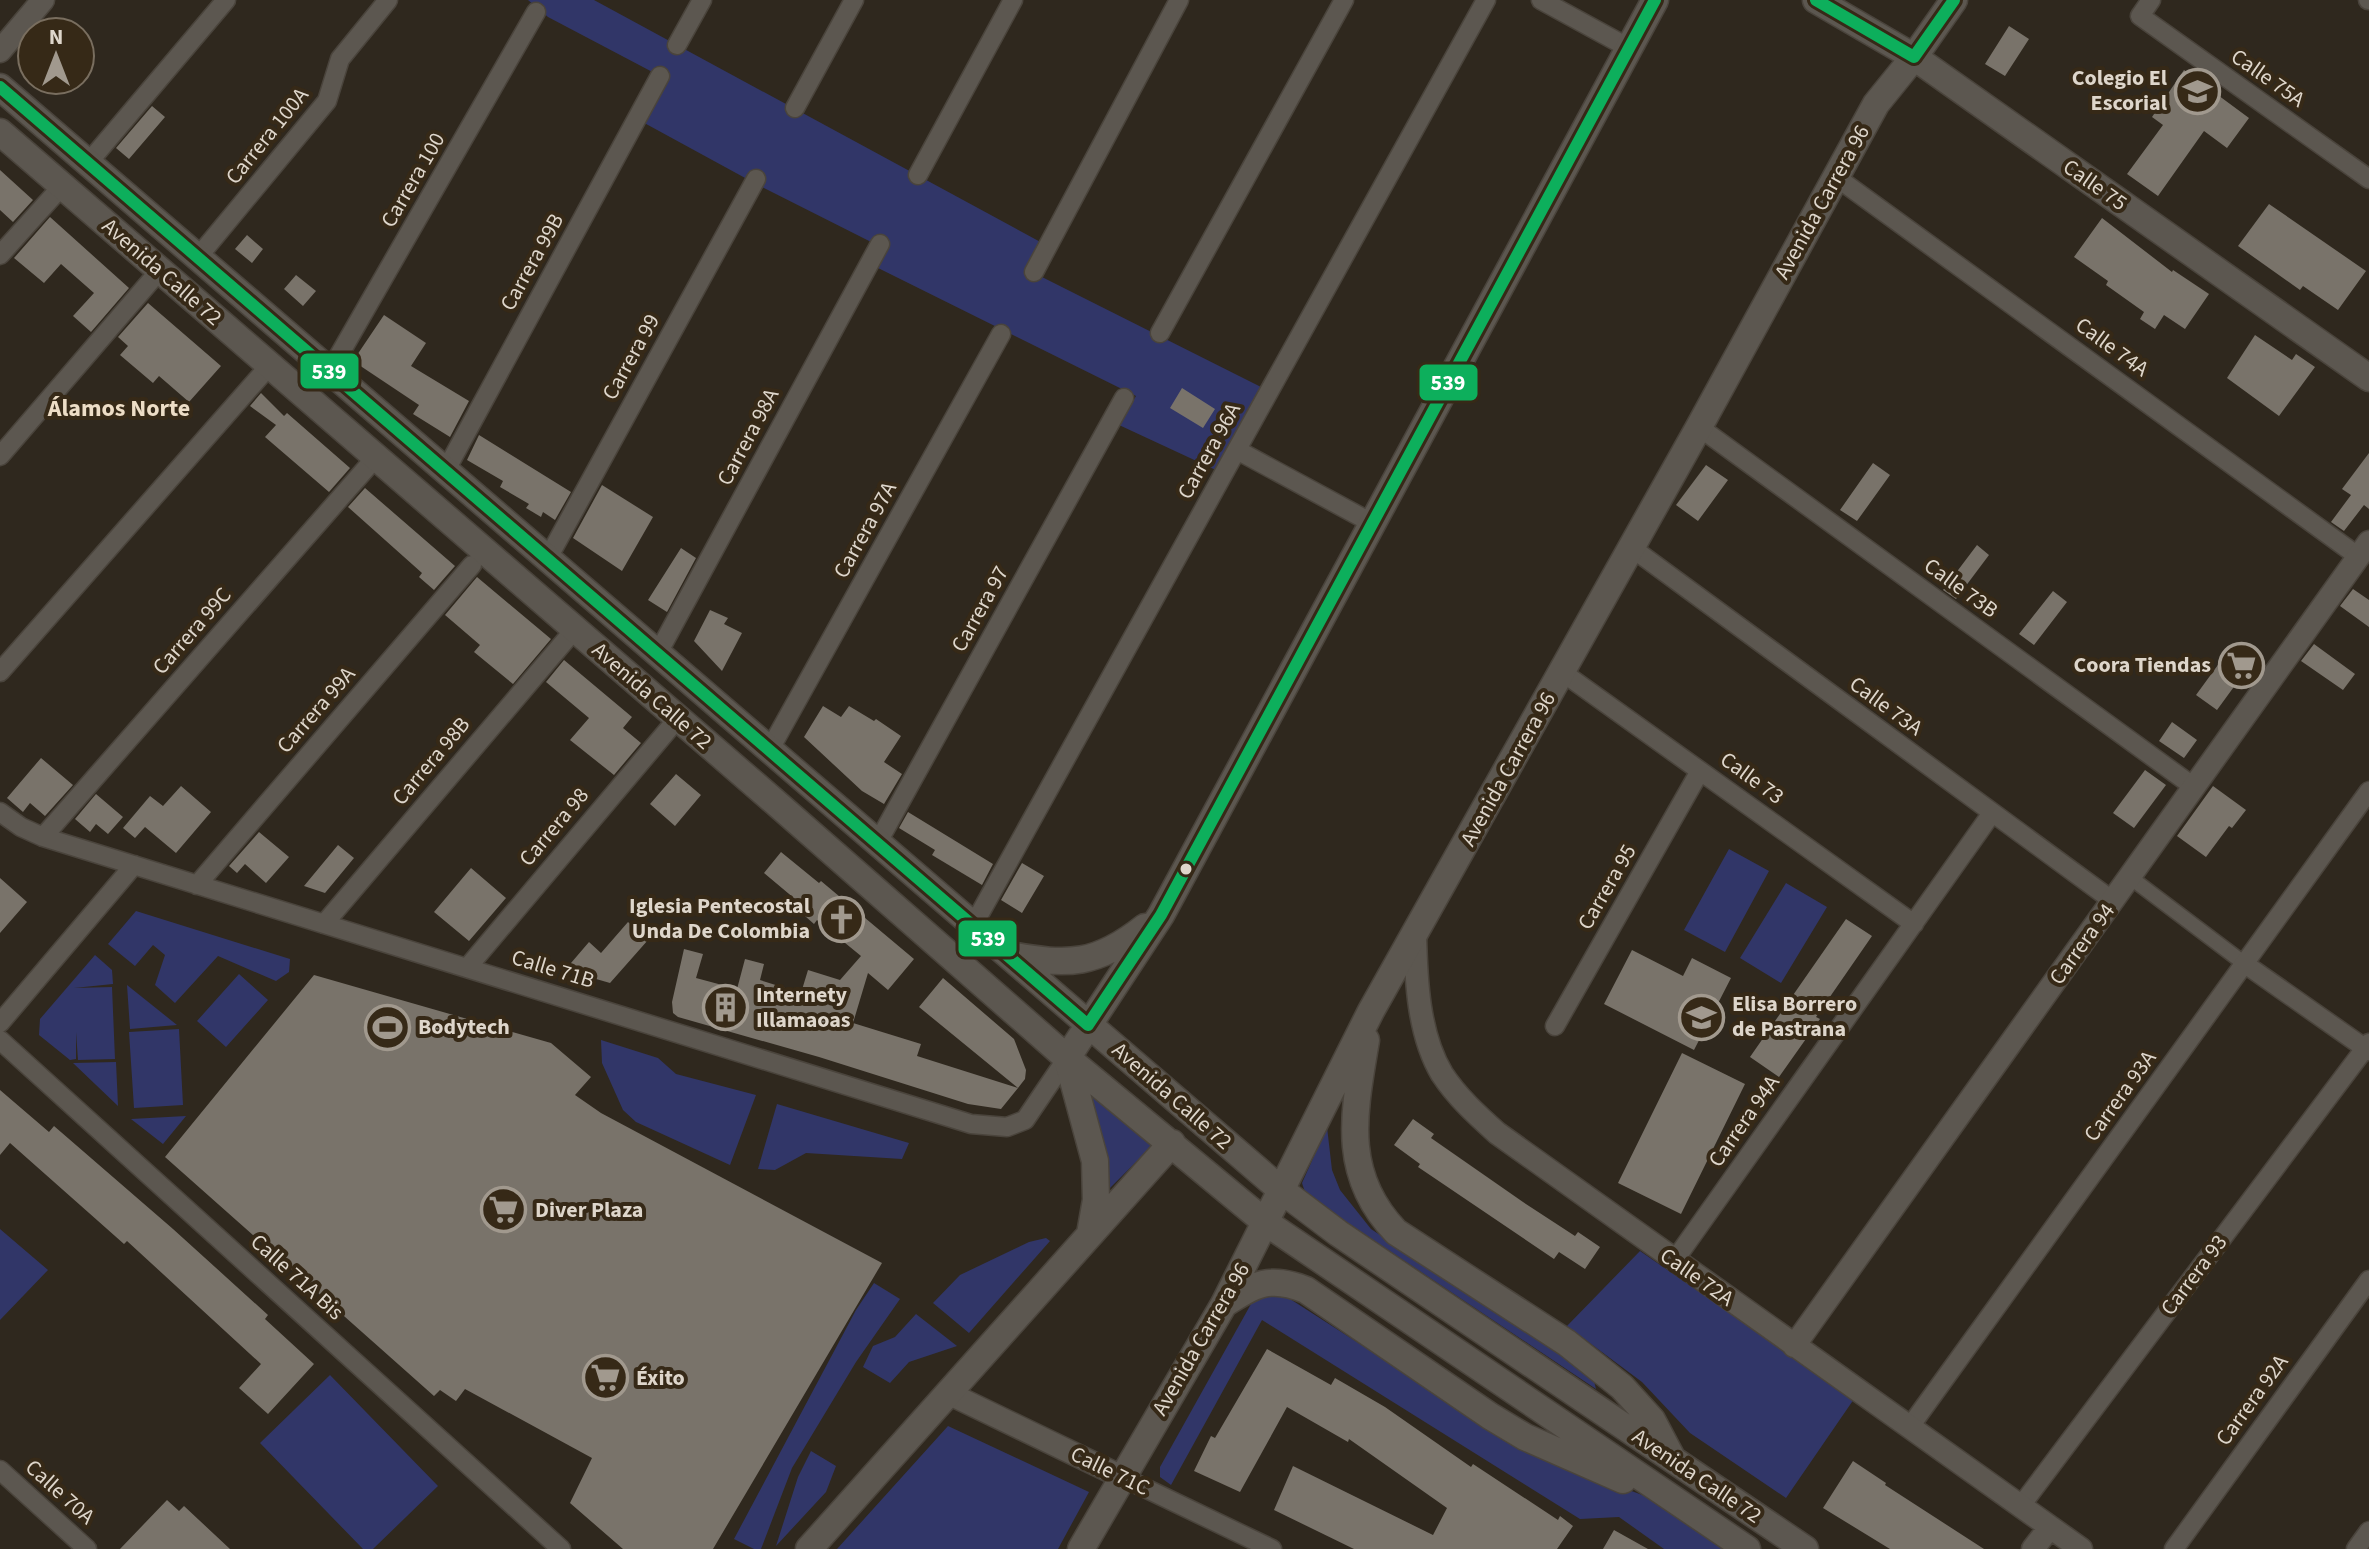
<svg xmlns="http://www.w3.org/2000/svg" width="2369" height="1549" font-family="'Source Sans 3',sans-serif">
<rect width="100%" height="100%" fill="#2f281e"/>
<!-- green -->
<path fill="#313668" d="M 528,0 L 594,0 L 1046,245 L 1032,272 L 1263,388 L 1218,471 L 1119,425 L 1136,396 L 874,266 L 883,248 L 758,185 L 637,119 L 660,76 L 548,17 Z
M 1729,849 L 1769,871 L 1725,952 L 1684,930 Z
M 1786,883 L 1827,907 L 1781,983 L 1740,958 Z
M 136,911 L 290,959 L 289,972 L 276,981 L 218,956 L 175,1003 L 155,985 L 165,955 L 153,945 L 135,966 L 108,944 Z
M 95,955 L 112,970 L 113,984 L 74,988 L 112,987 L 115,1059 L 78,1060 L 76,1032 L 76,1059 L 70,1060 L 39,1035 L 40,1019 Z
M 239,974 L 268,1000 L 226,1047 L 197,1021 Z
M 127,985 L 177,1025 L 130,1029 Z
M 179,1029 L 183,1105 L 134,1108 L 129,1032 Z
M 601,1040 L 658,1058 L 676,1074 L 756,1095 L 730,1165 L 636,1122 L 623,1110 L 602,1063 Z
M 116,1062 L 118,1106 L 73,1063 Z
M 1079,1083 L 1156,1142 L 1107,1191 Z
M 777,1104 L 909,1143 L 902,1159 L 806,1153 L 775,1170 L 758,1169 Z
M 186,1116 L 163,1144 L 131,1119 Z
M 1327,1127 L 1332,1170 L 1340,1190 L 1371,1229 L 1569,1360 L 1594,1381 L 1596,1389 L 1306,1195 L 1302,1183 Z
M 0,1229 L 48,1270 L 0,1320 Z
M 1046,1238 L 1050,1241 L 969,1333 L 933,1303 L 960,1275 L 1029,1242 Z
M 1640,1251 L 1854,1399 L 1786,1498 L 1690,1433 L 1642,1382 L 1567,1326 Z
M 874,1283 L 900,1299 L 856,1362 L 792,1468 L 761,1549 L 754,1549 L 734,1539 L 856,1310 Z
M 1275,1296 L 1287,1297 L 1529,1453 L 1645,1496 L 1724,1549 L 1664,1549 L 1619,1517 L 1580,1519 L 1262,1320 L 1171,1485 L 1160,1477 L 1160,1467 L 1251,1304 L 1261,1298 Z
M 916,1314 L 957,1346 L 909,1362 L 890,1383 L 863,1367 L 873,1346 L 895,1337 Z
M 330,1375 L 438,1486 L 373,1549 L 363,1549 L 260,1443 Z
M 948,1426 L 1089,1492 L 1058,1549 L 837,1549 Z
M 811,1451 L 836,1466 L 826,1492 L 776,1546 L 798,1477 Z"/>
<!-- building -->
<path fill="#79736a" d="M 2009,26 L 2029,39 L 2005,76 L 1985,64 Z
M 2184,70 L 2249,118 L 2227,148 L 2204,131 L 2158,196 L 2127,174 L 2163,125 L 2152,117 Z
M 152,106 L 165,117 L 129,159 L 116,148 Z
M 0,170 L 33,200 L 13,222 L 0,210 Z
M 2269,204 L 2366,271 L 2338,310 L 2303,286 L 2300,290 L 2238,246 Z
M 50,217 L 129,288 L 91,332 L 73,316 L 94,293 L 61,264 L 44,283 L 14,258 Z
M 2102,218 L 2172,272 L 2173,270 L 2209,294 L 2185,329 L 2164,315 L 2155,329 L 2140,319 L 2144,312 L 2106,285 L 2108,281 L 2074,257 Z
M 247,235 L 263,249 L 252,263 L 235,249 Z
M 296,275 L 316,291 L 303,306 L 284,289 Z
M 148,303 L 221,366 L 189,402 L 159,376 L 153,383 L 120,355 L 128,346 L 118,337 Z
M 384,315 L 426,343 L 411,366 L 469,401 L 450,437 L 413,414 L 419,405 L 353,361 Z
M 2255,335 L 2292,360 L 2296,354 L 2315,367 L 2279,416 L 2227,378 Z
M 1182,388 L 1215,409 L 1203,428 L 1170,408 Z
M 261,393 L 284,416 L 287,413 L 350,468 L 329,492 L 265,437 L 276,425 L 250,406 Z
M 479,435 L 571,492 L 555,520 L 543,512 L 541,517 L 526,508 L 529,504 L 500,487 L 503,481 L 467,460 Z
M 2369,453 L 2369,509 L 2364,505 L 2344,531 L 2331,522 L 2351,495 L 2342,489 Z
M 1873,463 L 1890,475 L 1857,521 L 1840,510 Z
M 1706,465 L 1728,480 L 1698,521 L 1676,505 Z
M 602,485 L 653,517 L 622,571 L 573,538 Z
M 365,488 L 455,566 L 434,590 L 419,577 L 422,573 L 348,507 Z
M 1977,545 L 1989,555 L 1956,599 L 1943,590 Z
M 681,548 L 696,558 L 667,612 L 648,600 Z
M 477,577 L 551,639 L 513,684 L 474,652 L 480,645 L 445,615 Z
M 2353,589 L 2369,600 L 2369,627 L 2340,606 Z
M 2053,591 L 2067,602 L 2034,645 L 2019,634 Z
M 710,610 L 728,618 L 724,624 L 742,633 L 722,671 L 694,641 Z
M 2314,644 L 2355,674 L 2343,690 L 2301,661 Z
M 2231,647 L 2252,662 L 2217,710 L 2196,695 Z
M 564,660 L 632,717 L 623,728 L 641,743 L 614,775 L 570,740 L 589,718 L 546,682 Z
M 823,706 L 841,717 L 849,706 L 874,721 L 876,719 L 901,736 L 884,762 L 902,774 L 884,804 L 862,791 L 804,737 Z
M 2172,722 L 2197,740 L 2184,758 L 2159,741 Z
M 41,758 L 73,785 L 45,816 L 30,803 L 23,812 L 7,798 Z
M 2145,770 L 2166,785 L 2134,828 L 2113,813 Z
M 676,774 L 701,795 L 675,826 L 650,804 Z
M 181,786 L 211,812 L 176,853 L 145,827 L 135,838 L 123,828 L 150,796 L 163,806 Z
M 2213,786 L 2246,810 L 2232,828 L 2229,826 L 2206,857 L 2177,836 Z
M 96,794 L 123,817 L 108,834 L 96,824 L 90,832 L 75,819 Z
M 908,812 L 993,864 L 982,885 L 932,855 L 935,850 L 899,828 Z
M 259,832 L 289,857 L 266,883 L 245,864 L 237,873 L 229,866 Z
M 338,845 L 354,858 L 325,893 L 304,886 Z
M 781,852 L 819,883 L 821,881 L 914,959 L 888,990 L 868,973 L 853,1023 L 921,1044 L 917,1056 L 1018,1088 L 1001,1109 L 968,1104 L 819,1057 L 678,1017 L 673,1013 L 672,1002 L 684,949 L 703,954 L 696,978 L 737,989 L 745,959 L 764,964 L 760,980 L 801,993 L 808,970 L 840,980 L 861,956 L 817,920 L 814,924 L 797,909 L 801,904 L 764,873 Z
M 1022,863 L 1044,876 L 1022,913 L 1001,900 Z
M 471,868 L 506,898 L 469,941 L 434,912 Z
M 0,878 L 27,902 L 0,933 Z
M 1846,919 L 1872,936 L 1816,1017 L 1820,1019 L 1779,1077 L 1750,1057 Z
M 628,922 L 648,940 L 610,983 L 565,970 L 589,942 L 601,953 Z
M 1632,950 L 1683,976 L 1692,958 L 1731,978 L 1694,1050 L 1604,1004 Z
M 314,975 L 551,1043 L 591,1077 L 575,1095 L 601,1113 L 882,1263 L 713,1549 L 623,1549 L 570,1503 L 592,1458 L 465,1389 L 456,1401 L 440,1390 L 434,1396 L 165,1157 Z
M 943,978 L 1014,1039 L 1026,1070 L 1025,1079 L 1018,1088 L 919,1007 Z
M 1682,1053 L 1745,1084 L 1681,1214 L 1618,1183 Z
M 0,1090 L 49,1132 L 54,1126 L 173,1229 L 268,1315 L 265,1319 L 314,1364 L 268,1414 L 239,1388 L 261,1364 L 127,1241 L 124,1244 L 10,1143 L 0,1155 Z
M 1413,1119 L 1434,1134 L 1431,1138 L 1523,1202 L 1575,1236 L 1578,1232 L 1600,1247 L 1585,1269 L 1559,1252 L 1554,1259 L 1418,1167 L 1420,1164 L 1394,1145 Z
M 1267,1349 L 1331,1385 L 1335,1378 L 1385,1407 L 1471,1467 L 1473,1464 L 1558,1520 L 1560,1516 L 1573,1526 L 1557,1549 L 1354,1549 L 1274,1510 L 1293,1466 L 1433,1535 L 1447,1508 L 1349,1439 L 1348,1442 L 1287,1407 L 1240,1492 L 1194,1471 L 1211,1436 L 1215,1438 Z
M 1853,1461 L 1886,1483 L 1885,1485 L 1984,1549 L 1890,1549 L 1823,1508 Z
M 167,1500 L 179,1511 L 184,1506 L 230,1549 L 120,1549 Z
M 1614,1530 L 1648,1549 L 1603,1549 Z"/>
<g fill="none" stroke-linecap="round" stroke-linejoin="round">
<defs>
<path id="pedestrian" d="M 2135,881 L 2245,964"/>
<path id="minor" d="M 1541,0 L 1629,48
M 2151,0 L 2140,16 L 2369,179
M 2368,0 L 2369,0
M 677,45 L 702,0
M 795,108 L 854,0
M 88,163 L 226,0
M 918,175 L 1013,0
M 1836,177 L 2359,557
M 0,255 L 62,186
M 198,257 L 327,101 L 340,59 L 388,0
M 1034,272 L 1179,0
M 1160,333 L 1344,0
M 330,371 L 536,12
M 1699,427 L 2194,787
M 1237,450 L 1372,523
M 0,456 L 160,270
M 446,470 L 660,76
M 1632,548 L 2113,901
M 548,558 L 756,179
M 658,653 L 880,244
M 0,672 L 270,365
M 1562,672 L 1914,924
M 770,749 L 1001,334
M 0,812 L 21,827 L 43,837 L 971,1124 L 1007,1127 L 1025,1120 L 1067,1058
M 43,837 L 376,457
M 878,842 L 1124,398
M 197,885 L 472,565
M 324,924 L 575,629
M 974,924 L 1486,0
M 2245,964 L 2369,1051
M 467,968 L 678,718
M 0,1023 L 134,865
M 1555,1026 L 1700,771
M 0,1040 L 561,1549
M 1674,1261 L 1992,813
M 1909,1428 L 2369,791
M 0,1470 L 87,1549
M 1122,1477 L 1272,1549
M 2020,1507 L 2369,1043
M 2174,1549 L 2369,1280
M 2356,1549 L 2369,1531"/>
<path id="tertiary" d="M 0,51 L 43,0
M 1415,934 C 1416,979 1418,1034 1442,1074 C 1457,1097 1477,1115 1497,1133 L 2081,1549
M 1794,1346 L 2369,542
M 948,1393 L 1122,1477
M 2033,1549 L 2050,1527"/>
<path id="secondary" d="M 1816,0 L 1914,57 L 2369,378
M 0,87 L 1281,1190 L 1338,1233 L 1805,1549
M 0,132 L 775,802 L 1067,1058 L 1265,1222 L 1747,1549
M 1010,955 C 1069,966 1097,965 1145,927
M 1366,1040 C 1354,1112 1340,1174 1396,1232 L 1567,1343 L 1622,1387 L 1652,1420 L 1671,1456
M 1067,1058 L 1161,915 L 1655,0
M 1067,1058 L 1095,1161 L 1096,1200 L 1090,1234
M 1224,1304 C 1255,1284 1270,1275 1306,1290 L 1490,1416 L 1525,1437 L 1623,1480
M 809,1549 L 1172,1143
M 1081,1549 L 1224,1304 L 1371,1011 L 1699,427 L 1876,104 L 1914,57 L 1954,0"/>
</defs>
<!-- pedestrian casing -->
<use href="#pedestrian" stroke="#4a443c" stroke-width="17"/>
<!-- minor casing -->
<use href="#minor" stroke="#4a443c" stroke-width="21"/>
<!-- tertiary casing -->
<use href="#tertiary" stroke="#4a443c" stroke-width="25"/>
<!-- secondary casing -->
<use href="#secondary" stroke="#4a443c" stroke-width="29"/>
<!-- pedestrian -->
<use href="#pedestrian" stroke="#5c5750" stroke-width="14"/>
<!-- minor -->
<use href="#minor" stroke="#5c5750" stroke-width="18"/>
<!-- tertiary -->
<use href="#tertiary" stroke="#5c5750" stroke-width="22"/>
<!-- secondary -->
<use href="#secondary" stroke="#5c5750" stroke-width="26"/>
<defs>
<path id="bus-1" d="M 1816,0 L 1914,57 L 1954,0
M 0,87 L 1088,1025 L 1161,915 L 1655,0"/>
</defs>
<!-- bus-1 casing -->
<use href="#bus-1" stroke="#362917" stroke-width="18"/>
<!-- bus-1 -->
<use href="#bus-1" stroke="#0daf5c" stroke-width="12"/>
</g>
<!-- icons -->
<defs>
<symbol id="school-ring" viewBox="-11 -11 22 22"><circle r="9.5" fill="#362917" stroke="#a1998e" stroke-width="1.5"/><path d="M0-5L7-2L0 1L-7-2ZM-4 1L0 2.5L4 1V4Q0 6-4 4Z" fill="#a1998e"/></symbol>
<symbol id="supermarket-ring" viewBox="-11 -11 22 22"><circle r="9.5" fill="#362917" stroke="#a1998e" stroke-width="1.5"/><path d="M-6-5.5h2.5l.6 2H6L4.5 2H-2.5L-4.4-4H-6ZM-1.5 3.2a1.3 1.3 0 1 0 .1 0ZM3 3.2a1.3 1.3 0 1 0 .1 0Z" fill="#a1998e"/></symbol>
<symbol id="church-ring" viewBox="-11 -11 22 22"><circle r="9.5" fill="#362917" stroke="#a1998e" stroke-width="1.5"/><path d="M-1.2-6h2.4v3.5h3.3v2.4h-3.3V6h-2.4V-.1h-3.3v-2.4h3.3Z" fill="#a1998e"/></symbol>
<symbol id="building-ring" viewBox="-11 -11 22 22"><circle r="9.5" fill="#362917" stroke="#a1998e" stroke-width="1.5"/><path d="M-4-6H4V6H1V3H-1V6H-4ZM-2.5-4.3h1.7v1.8h-1.7ZM.8-4.3h1.7v1.8H.8ZM-2.5-1h1.7V.8h-1.7ZM.8-1h1.7V.8H.8Z" fill="#a1998e"/></symbol>
<symbol id="stadium-ring" viewBox="-11 -11 22 22"><circle r="9.5" fill="#362917" stroke="#a1998e" stroke-width="1.5"/><path d="M0-5a6.5 5 0 1 0 0 10a6.5 5 0 1 0 0-10ZM-3.5-1.8h7v3.6h-7Z" fill="#a1998e"/></symbol>
</defs>
<g fill-rule="evenodd">
<use href="#school-ring" x="2172" y="66" width="51" height="51"/>
<use href="#supermarket-ring" x="2216" y="640" width="51" height="51"/>
<use href="#church-ring" x="816" y="894" width="51" height="51"/>
<use href="#building-ring" x="700" y="982" width="51" height="51"/>
<use href="#school-ring" x="1676" y="992" width="51" height="51"/>
<use href="#stadium-ring" x="362" y="1002" width="51" height="51"/>
<use href="#supermarket-ring" x="478" y="1184" width="51" height="51"/>
<use href="#supermarket-ring" x="580" y="1352" width="51" height="51"/>
</g>
<!-- markers -->
<circle fill="#ded6cb" stroke="#362917" stroke-width="3" cx="1186" cy="869" r="7"/>
<g text-anchor="middle" dominant-baseline="central" stroke-width="8" stroke-linejoin="round" paint-order="stroke">
<!-- poi labels -->
<g font-size="22" font-weight="bold" fill="#ded6cb" stroke="#362917" text-anchor="start">
<text x="2167" y="78" text-anchor="end">Colegio El<tspan x="2167" dy="25">Escorial</tspan></text>
<text x="2211" y="665" text-anchor="end">Coora Tiendas</text>
<text x="810" y="906" text-anchor="end">Iglesia Pentecostal<tspan x="810" dy="25">Unda De Colombia</tspan></text>
<text x="756" y="995">Internety<tspan x="756" dy="25">Illamaoas</tspan></text>
<text x="1732" y="1004">Elisa Borrero<tspan x="1732" dy="25">de Pastrana</tspan></text>
<text x="418" y="1027">Bodytech</text>
<text x="535" y="1210">Diver Plaza</text>
<text x="636" y="1378">Éxito</text>
</g>
<!-- street labels -->
<g font-size="22" fill="#ded6cb" stroke="#362917">
<text transform="translate(2268 78) rotate(35)">Calle 75A</text>
<text transform="translate(267 136) rotate(-51)">Carrera 100A</text>
<text transform="translate(413 180) rotate(-60)">Carrera 100</text>
<text transform="translate(2095 185) rotate(35)">Calle 75</text>
<text transform="translate(1822 202) rotate(-61)">Avenida Carrera 96</text>
<text transform="translate(532 262) rotate(-61)">Carrera 99B</text>
<text transform="translate(162 272) rotate(41)">Avenida Calle 72</text>
<text transform="translate(2112 347) rotate(36)">Calle 74A</text>
<text transform="translate(631 357) rotate(-61)">Carrera 99</text>
<text transform="translate(748 437) rotate(-62)">Carrera 98A</text>
<text transform="translate(1209 451) rotate(-61)">Carrera 96A</text>
<text transform="translate(865 530) rotate(-61)">Carrera 97A</text>
<text transform="translate(1961 588) rotate(36)">Calle 73B</text>
<text transform="translate(980 609) rotate(-61)">Carrera 97</text>
<text transform="translate(192 631) rotate(-49)">Carrera 99C</text>
<text transform="translate(652 696) rotate(41)">Avenida Calle 72</text>
<text transform="translate(1886 706) rotate(36)">Calle 73A</text>
<text transform="translate(316 710) rotate(-49)">Carrera 99A</text>
<text transform="translate(431 761) rotate(-50)">Carrera 98B</text>
<text transform="translate(1508 769) rotate(-61)">Avenida Carrera 96</text>
<text transform="translate(1752 778) rotate(36)">Calle 73</text>
<text transform="translate(554 827) rotate(-50)">Carrera 98</text>
<text transform="translate(1607 887) rotate(-60)">Carrera 95</text>
<text transform="translate(2082 944) rotate(-54)">Carrera 94</text>
<text transform="translate(553 969) rotate(17)">Calle 71B</text>
<text transform="translate(1172 1096) rotate(41)">Avenida Calle 72</text>
<text transform="translate(2120 1096) rotate(-54)">Carrera 93A</text>
<text transform="translate(1744 1121) rotate(-55)">Carrera 94A</text>
<text transform="translate(2194 1275) rotate(-53)">Carrera 93</text>
<text transform="translate(297 1277) rotate(42)">Calle 71A Bis</text>
<text transform="translate(1697 1277) rotate(35)">Calle 72A</text>
<text transform="translate(1201 1339) rotate(-60)">Avenida Carrera 96</text>
<text transform="translate(2252 1400) rotate(-54)">Carrera 92A</text>
<text transform="translate(1110 1471) rotate(26)">Calle 71C</text>
<text transform="translate(1697 1476) rotate(34)">Avenida Calle 72</text>
<text transform="translate(60 1492) rotate(42)">Calle 70A</text>
</g>
<!-- neighbourhood labels -->
<g font-size="24" font-weight="bold" fill="#edddc6" stroke="#362917">
<text x="119" y="408">Álamos Norte</text>
</g>
</g>
<g stroke="#362917" stroke-width="3">
<rect x="299" y="352" width="61" height="38" rx="8" fill="#0daf5c"/>
<rect x="1418" y="363" width="61" height="39" rx="8" fill="#0daf5c"/>
<rect x="957" y="919" width="61" height="39" rx="8" fill="#0daf5c"/>
</g>
<g font-size="22" text-anchor="middle" font-weight="bold" fill="#fff">
<text x="329" y="379">539</text>
<text x="1448" y="390">539</text>
<text x="988" y="946">539</text>
</g>
<!-- north arrow -->
<g transform="translate(56 56)"><circle r="38" fill="#362917" stroke="#796e5f" stroke-width="2"/>
<path d="M0-6L14 30L0 20L-14 30Z" fill="#a1998e"/>
<text y="-12" font-size="22" font-weight="bold" text-anchor="middle" fill="#ded6cb">N</text>
</g>
</svg>
